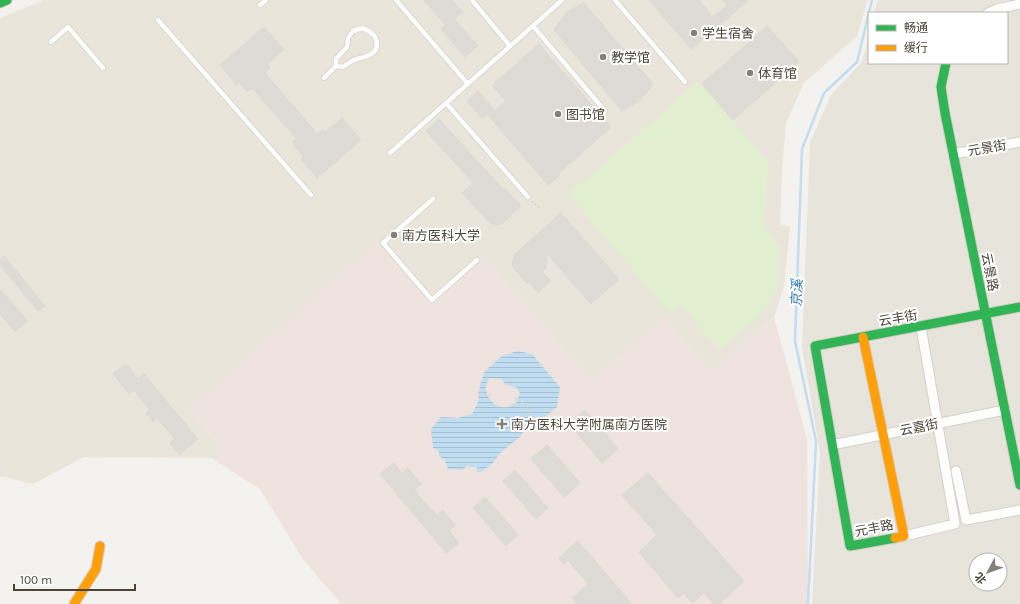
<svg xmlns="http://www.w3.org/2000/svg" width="1020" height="604" font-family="Karla,'Noto Sans SC',sans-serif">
<defs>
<pattern id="water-rules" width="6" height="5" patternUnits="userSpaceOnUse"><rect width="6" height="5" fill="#c0ddf1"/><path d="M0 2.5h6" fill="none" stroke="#a6bfcf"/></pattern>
</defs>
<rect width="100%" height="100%" fill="#f4f2ee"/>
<!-- residential -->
<path fill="#e7e4dc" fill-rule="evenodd" d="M 878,0 L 1020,0 L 1020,604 L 812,604 L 820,453 L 802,347 L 810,142 L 831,95 L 862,62 L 869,35 L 869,63 L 1007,63 L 1007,13 L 874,13 ZM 976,560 L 1000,560 L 1000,584 L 976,584 Z"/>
<!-- education -->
<path fill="#eae5da" d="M 44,0 L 868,0 L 857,36 L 804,83 L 786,123 L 782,169 L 780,224 L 790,227 L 784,287 L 774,317 L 711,372 L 664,319 L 592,382 L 483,257 L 429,302 L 188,410 L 222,448 L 211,458 L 84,457 L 33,484 L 0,476 L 0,18 Z"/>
<!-- medical -->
<path fill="#eee3df" d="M 376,243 L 429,302 L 483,257 L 592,382 L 664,319 L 711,372 L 774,317 L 807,439 L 808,604 L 341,604 L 302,558 L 260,489 L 211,458 L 222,448 L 188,410 Z"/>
<!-- pitch -->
<path fill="#e1eecf" d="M 699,81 L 768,161 L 764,229 L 780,246 L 779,286 L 765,311 L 719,350 L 681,306 L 671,314 L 568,194 Z"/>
<!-- water -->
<path fill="url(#water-rules)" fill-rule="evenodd" d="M 518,351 L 532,354 L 560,387 L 557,407 L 544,418 L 532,417 L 520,437 L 500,453 L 492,464 L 481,472 L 477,472 L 477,467 L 467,466 L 462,470 L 448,469 L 445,460 L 439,456 L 439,451 L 433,448 L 431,429 L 441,417 L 458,418 L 472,414 L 478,402 L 480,385 L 485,371 L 502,356 ZM 490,378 L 501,379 L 506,385 L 516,387 L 520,393 L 516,403 C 514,404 510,406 508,407 C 492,410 479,389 490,378 Z"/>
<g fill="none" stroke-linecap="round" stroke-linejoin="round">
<!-- stream -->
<path stroke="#c0ddf1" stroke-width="2.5" d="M 808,604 L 816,441 L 795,341 L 802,149 L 824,93 L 857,62 L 872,0"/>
</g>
<!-- building -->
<path fill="#dedbd6" stroke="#dcd9d4" d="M 424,0 L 452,0 L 463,12 L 454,19 L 478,46 L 465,57 L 441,29 L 446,25 Z
M 649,0 L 699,0 L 713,17 L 727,5 L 723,0 L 749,0 L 691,49 Z
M 584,3 L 653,84 L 640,100 L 622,111 L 554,30 L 567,12 Z
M 767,26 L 799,62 L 733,120 L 702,84 Z
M 264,27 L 284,50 L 267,64 L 270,68 L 265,73 L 317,134 L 323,129 L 325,132 L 342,118 L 361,140 L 317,178 L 301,159 L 304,157 L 292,143 L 297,139 L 252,88 L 247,92 L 239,82 L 236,84 L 220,65 Z
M 539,44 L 611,127 L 559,173 L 560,175 L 548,185 L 487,114 L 482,118 L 467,101 L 478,91 L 495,111 L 506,101 L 492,85 Z
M 439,119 L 503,189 L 505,188 L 521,206 L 503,223 L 496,225 L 490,223 L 462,193 L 473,183 L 426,131 Z
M 561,213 L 619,279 L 591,304 L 547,254 L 546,268 L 542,272 L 551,281 L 538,292 L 529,282 L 527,284 L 512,266 L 514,255 Z
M 4,256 L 45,306 L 38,311 L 0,265 L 0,260 Z
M 0,289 L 28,321 L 15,332 L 0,314 Z
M 126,364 L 138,379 L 144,374 L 198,439 L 179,454 L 170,443 L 175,439 L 157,418 L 153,422 L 146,413 L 150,410 L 134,390 L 129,394 L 113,374 Z
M 585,410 L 618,449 L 602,463 L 569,424 Z
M 547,445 L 580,483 L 564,497 L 531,459 Z
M 394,463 L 402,473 L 408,468 L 421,484 L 414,490 L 425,503 L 437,515 L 443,510 L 455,525 L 449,531 L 459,543 L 446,553 L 380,474 Z
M 515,470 L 548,508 L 536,519 L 503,481 Z
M 648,473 L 744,581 L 719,604 L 714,604 L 704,593 L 692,603 L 684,593 L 678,598 L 639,552 L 657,535 L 622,495 Z
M 485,497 L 518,535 L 506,546 L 473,508 Z
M 578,541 L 632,604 L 578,604 L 572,598 L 588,584 L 568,560 L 564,564 L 559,558 Z"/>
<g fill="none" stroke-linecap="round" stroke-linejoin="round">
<defs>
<path id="lane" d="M 396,0 L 468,84
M 472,0 L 510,46
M 615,0 L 685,82
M 260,5 L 266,0
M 158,20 L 311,195
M 533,26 L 605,111
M 362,28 C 368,30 374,33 376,39 C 381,56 364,56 354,60 C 350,62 346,65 343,67 L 336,66 L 336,59 L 347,47 L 348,38 L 353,31 Z
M 51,42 L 68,27 L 103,68
M 324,78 L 336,66
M 446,103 L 528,197
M 390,153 L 562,0
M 433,199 L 383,243 L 432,300 L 477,260"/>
<path id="street" d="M 988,13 L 997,9 L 1020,4
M 953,154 L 1020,142
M 832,445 L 1005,410
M 956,471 L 966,520 L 1020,510
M 904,536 L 955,524 L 921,327"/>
<path id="fast" d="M 0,3 L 7,0
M 946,63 L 941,87 L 945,113 L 1020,485
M 895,538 L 850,546 L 815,346 L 1020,307"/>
<path id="slow" d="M 863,337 L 904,536 L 895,538
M 74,604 L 96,569 L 100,546"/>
</defs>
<!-- lane casing -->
<use href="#lane" stroke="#d2d0cb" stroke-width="6"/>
<!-- street casing -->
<use href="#street" stroke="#d2d0cb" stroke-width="11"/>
<!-- fast casing -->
<use href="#fast" stroke="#d3cfc5" stroke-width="11"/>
<!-- slow casing -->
<use href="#slow" stroke="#d3cfc5" stroke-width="11"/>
<!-- path -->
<path stroke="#d3d2cc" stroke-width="1.5" stroke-dasharray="2 2" stroke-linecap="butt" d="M 532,201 L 539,208
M 477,392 L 490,395
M 515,398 L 527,406 L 533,423"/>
<!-- lane -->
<use href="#lane" stroke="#fdfdfc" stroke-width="4.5"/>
<!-- street -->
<use href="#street" stroke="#fdfdfc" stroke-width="9"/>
<!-- fast -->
<use href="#fast" stroke="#30b455" stroke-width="9"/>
<!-- slow -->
<use href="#slow" stroke="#ff9f0a" stroke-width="9"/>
</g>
<!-- markers -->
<g fill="#868178" stroke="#fff" stroke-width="1.5">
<circle cx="694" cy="33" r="4"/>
<circle cx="603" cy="57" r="4"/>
<circle cx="750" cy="73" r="4"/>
<circle cx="558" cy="114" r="4"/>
<circle cx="394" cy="235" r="4"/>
<path d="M500 418h4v4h4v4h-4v4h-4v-4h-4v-4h4z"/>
</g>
<g text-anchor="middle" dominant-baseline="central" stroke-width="4" stroke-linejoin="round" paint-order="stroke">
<!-- poi labels -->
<g font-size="13" fill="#4b4439" stroke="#fff" text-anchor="start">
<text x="702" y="33">学生宿舍</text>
<text x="611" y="57">教学馆</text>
<text x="758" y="73">体育馆</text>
<text x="566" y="114">图书馆</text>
<text x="402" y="235">南方医科大学</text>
<text x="511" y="424">南方医科大学附属南方医院</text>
</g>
<!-- street labels -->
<g font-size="13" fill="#4b4439" stroke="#fff">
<text transform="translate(987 148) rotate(-10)">元景街</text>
<text transform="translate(990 272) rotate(79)">云景路</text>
<text transform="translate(898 318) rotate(-10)">云丰街</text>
<text transform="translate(919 427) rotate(-11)">云嘉街</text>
<text transform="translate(874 528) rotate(-11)">元丰路</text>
</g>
<!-- water labels -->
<g font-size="14" font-style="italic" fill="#2e7ab2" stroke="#fff">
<text transform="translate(797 293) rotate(-88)">京溪</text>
</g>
</g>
<!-- legend -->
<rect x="868" y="12" width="140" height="52" fill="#ffffff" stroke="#b7b4b0"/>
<rect x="876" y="25" width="20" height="6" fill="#30b455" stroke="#b7b4b0"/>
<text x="904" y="32" font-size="12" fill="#4b4439">畅通</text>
<rect x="876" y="45" width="20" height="6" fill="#ff9f0a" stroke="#b7b4b0"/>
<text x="904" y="52" font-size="12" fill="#4b4439">缓行</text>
<!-- north arrow -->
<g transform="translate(988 572) rotate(229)"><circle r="19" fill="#ffffff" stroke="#b7b4b0"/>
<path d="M0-3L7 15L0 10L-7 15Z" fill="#868178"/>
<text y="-6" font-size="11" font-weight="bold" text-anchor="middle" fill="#4b4439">北</text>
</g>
<!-- scale -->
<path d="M14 584v6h121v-6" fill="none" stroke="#4b4439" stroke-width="2"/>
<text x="20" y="584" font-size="12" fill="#4b4439" stroke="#ffffff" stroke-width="3" paint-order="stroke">100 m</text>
</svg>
